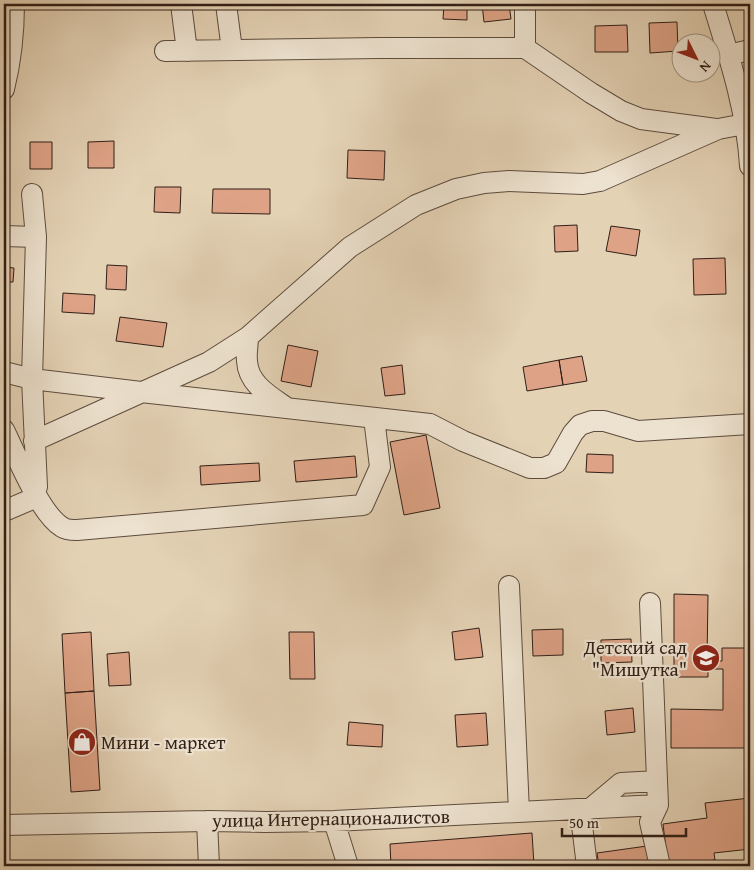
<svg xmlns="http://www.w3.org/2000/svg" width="754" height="870" font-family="'Gentium Book Plus',serif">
<rect width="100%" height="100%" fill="#e4d2b5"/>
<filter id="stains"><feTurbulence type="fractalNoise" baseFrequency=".004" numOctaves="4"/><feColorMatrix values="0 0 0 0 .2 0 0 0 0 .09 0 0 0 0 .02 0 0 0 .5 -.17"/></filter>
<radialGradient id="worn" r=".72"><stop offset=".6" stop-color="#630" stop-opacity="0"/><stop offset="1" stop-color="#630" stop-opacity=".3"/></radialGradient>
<!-- building -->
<path fill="#dea386" stroke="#301f17" d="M 444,4 L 467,4 L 467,20 L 443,19 Z
M 482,4 L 509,4 L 511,19 L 484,22 Z
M 677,22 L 678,51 L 650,53 L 649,23 Z
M 627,25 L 628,52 L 595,52 L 595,26 Z
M 114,141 L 114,168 L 88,168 L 88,142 Z
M 30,142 L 52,142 L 52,169 L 30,169 Z
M 348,150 L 385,151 L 384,180 L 347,178 Z
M 155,187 L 181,187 L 180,213 L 154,212 Z
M 213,189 L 270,189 L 270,214 L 212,213 Z
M 577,225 L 578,251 L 555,252 L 554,226 Z
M 611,226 L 640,230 L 636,256 L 606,251 Z
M 725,258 L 726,294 L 694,295 L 693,259 Z
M 107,265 L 127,266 L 126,290 L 106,289 Z
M 4,267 L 14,268 L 13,282 L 4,282 Z
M 63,293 L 95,295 L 94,314 L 62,312 Z
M 120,317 L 167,323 L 163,347 L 116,341 Z
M 288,345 L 318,351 L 311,387 L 281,381 Z
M 582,356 L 587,381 L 563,385 L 559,360 Z
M 559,360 L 563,385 L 527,391 L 523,367 Z
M 402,365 L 405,394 L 385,396 L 381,368 Z
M 426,435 L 440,508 L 404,515 L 390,442 Z
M 587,454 L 613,455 L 613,473 L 586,472 Z
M 355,456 L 357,477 L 296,482 L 294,461 Z
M 259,463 L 260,481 L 201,485 L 200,466 Z
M 674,594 L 708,595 L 707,661 L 722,661 L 722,648 L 750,648 L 750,748 L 671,748 L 671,709 L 723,710 L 723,669 L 708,669 L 708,677 L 674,677 Z
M 479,628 L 483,657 L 455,660 L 452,632 Z
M 563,629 L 563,655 L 533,656 L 532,630 Z
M 91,632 L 94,691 L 65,693 L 62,634 Z
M 289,632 L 314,632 L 315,679 L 290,679 Z
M 631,639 L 632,662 L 601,663 L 601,640 Z
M 129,652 L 131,685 L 109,686 L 107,654 Z
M 94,691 L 100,790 L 71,792 L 65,693 Z
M 633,708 L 635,732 L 607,735 L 605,711 Z
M 486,713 L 488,745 L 457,747 L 455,715 Z
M 349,722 L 383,725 L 382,747 L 347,745 Z
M 750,798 L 750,849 L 714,853 L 715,860 L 668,866 L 663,824 L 707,818 L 705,803 Z
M 532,833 L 534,865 L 470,866 L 470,863 L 421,866 L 391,866 L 390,844 Z
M 647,846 L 650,866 L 599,866 L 597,853 Z"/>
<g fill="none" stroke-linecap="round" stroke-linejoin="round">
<defs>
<path id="minor" d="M 181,4 L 187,51
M 226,4 L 232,50
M 713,4 C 729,56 747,111 750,166
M 525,48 L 525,4
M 165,51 L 379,48 L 525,48 L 591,93 L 621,111 L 641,119 L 716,129
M 728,55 L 750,50
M 4,89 C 11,61 14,33 14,4
M 32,194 L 36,237 L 32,379 L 37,487
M 4,236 L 36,237
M 248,337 C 248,345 246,353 247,361 C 248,384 270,396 287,408
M 4,372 L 32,379 L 141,392 L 430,424 L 463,441 L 530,468 L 544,468 L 556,463 L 573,433 L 580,425 L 592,421 L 604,421 L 638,431 L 750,424
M 4,430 C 16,454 40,514 62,527 C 66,530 72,530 77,530 L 363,505 L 380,467 L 374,418
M 34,441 L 209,362 L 248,337 L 350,247 L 416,205 L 456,189 L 484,183 L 509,181 L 583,184 L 600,181 L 718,129 L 745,124
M 4,511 L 37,497
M 509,586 L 519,812
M 650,603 L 658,805 L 650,822 L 660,866
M 580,809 L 587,866
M 590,809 L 621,783 L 657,781
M 207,821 L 209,866
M 334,821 L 348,866
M 4,825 L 207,821 L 265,822 L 334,821 L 658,805"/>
</defs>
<!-- minor casing -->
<use href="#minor" stroke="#5d4c3e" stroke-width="22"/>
<!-- minor -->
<use href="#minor" stroke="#ede2cf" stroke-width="20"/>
</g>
<!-- icons -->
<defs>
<symbol id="school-disc" viewBox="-11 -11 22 22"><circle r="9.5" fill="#8f2418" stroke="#ede2cf"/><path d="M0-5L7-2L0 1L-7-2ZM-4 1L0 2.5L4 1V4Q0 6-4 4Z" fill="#fff"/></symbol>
<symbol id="shop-disc" viewBox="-11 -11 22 22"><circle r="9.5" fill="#8f2418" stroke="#ede2cf"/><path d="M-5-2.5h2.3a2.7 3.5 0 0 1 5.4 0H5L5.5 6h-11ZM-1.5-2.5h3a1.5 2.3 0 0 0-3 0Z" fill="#fff"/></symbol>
</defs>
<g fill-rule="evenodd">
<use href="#school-disc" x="690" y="642" width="32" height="32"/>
<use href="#shop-disc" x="66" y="726" width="32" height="32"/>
</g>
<g text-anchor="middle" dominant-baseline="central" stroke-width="4.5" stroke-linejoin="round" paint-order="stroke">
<!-- poi labels -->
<g font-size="19" fill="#301f17" stroke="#ede2cf" text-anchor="end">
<text x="687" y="647">Детский сад<tspan x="687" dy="22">"Мишутка"</tspan></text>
<text x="101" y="742" text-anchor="start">Мини - маркет</text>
</g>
<!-- street labels -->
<g font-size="19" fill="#301f17" stroke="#ede2cf">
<text transform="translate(331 818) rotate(-1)">улица Интернационалистов</text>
</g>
</g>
<!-- margin -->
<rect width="754" height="870" fill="none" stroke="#e4d2b5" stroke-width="20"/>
<rect x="5" y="5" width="744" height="860" fill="none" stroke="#301f17" stroke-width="2.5"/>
<rect x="10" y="10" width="734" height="850" fill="none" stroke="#301f17"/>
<!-- north arrow -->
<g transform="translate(696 58) rotate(132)"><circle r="24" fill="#ede2cf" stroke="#a19485"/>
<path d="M0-4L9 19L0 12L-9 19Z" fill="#8f2418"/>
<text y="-8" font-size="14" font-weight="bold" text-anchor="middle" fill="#301f17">N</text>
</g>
<!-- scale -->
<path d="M562 828v8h124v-8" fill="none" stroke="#301f17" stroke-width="2.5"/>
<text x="569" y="828" font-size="15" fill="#301f17" stroke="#ede2cf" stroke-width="4" paint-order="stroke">50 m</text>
<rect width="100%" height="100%" filter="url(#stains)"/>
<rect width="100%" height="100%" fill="url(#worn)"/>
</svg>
